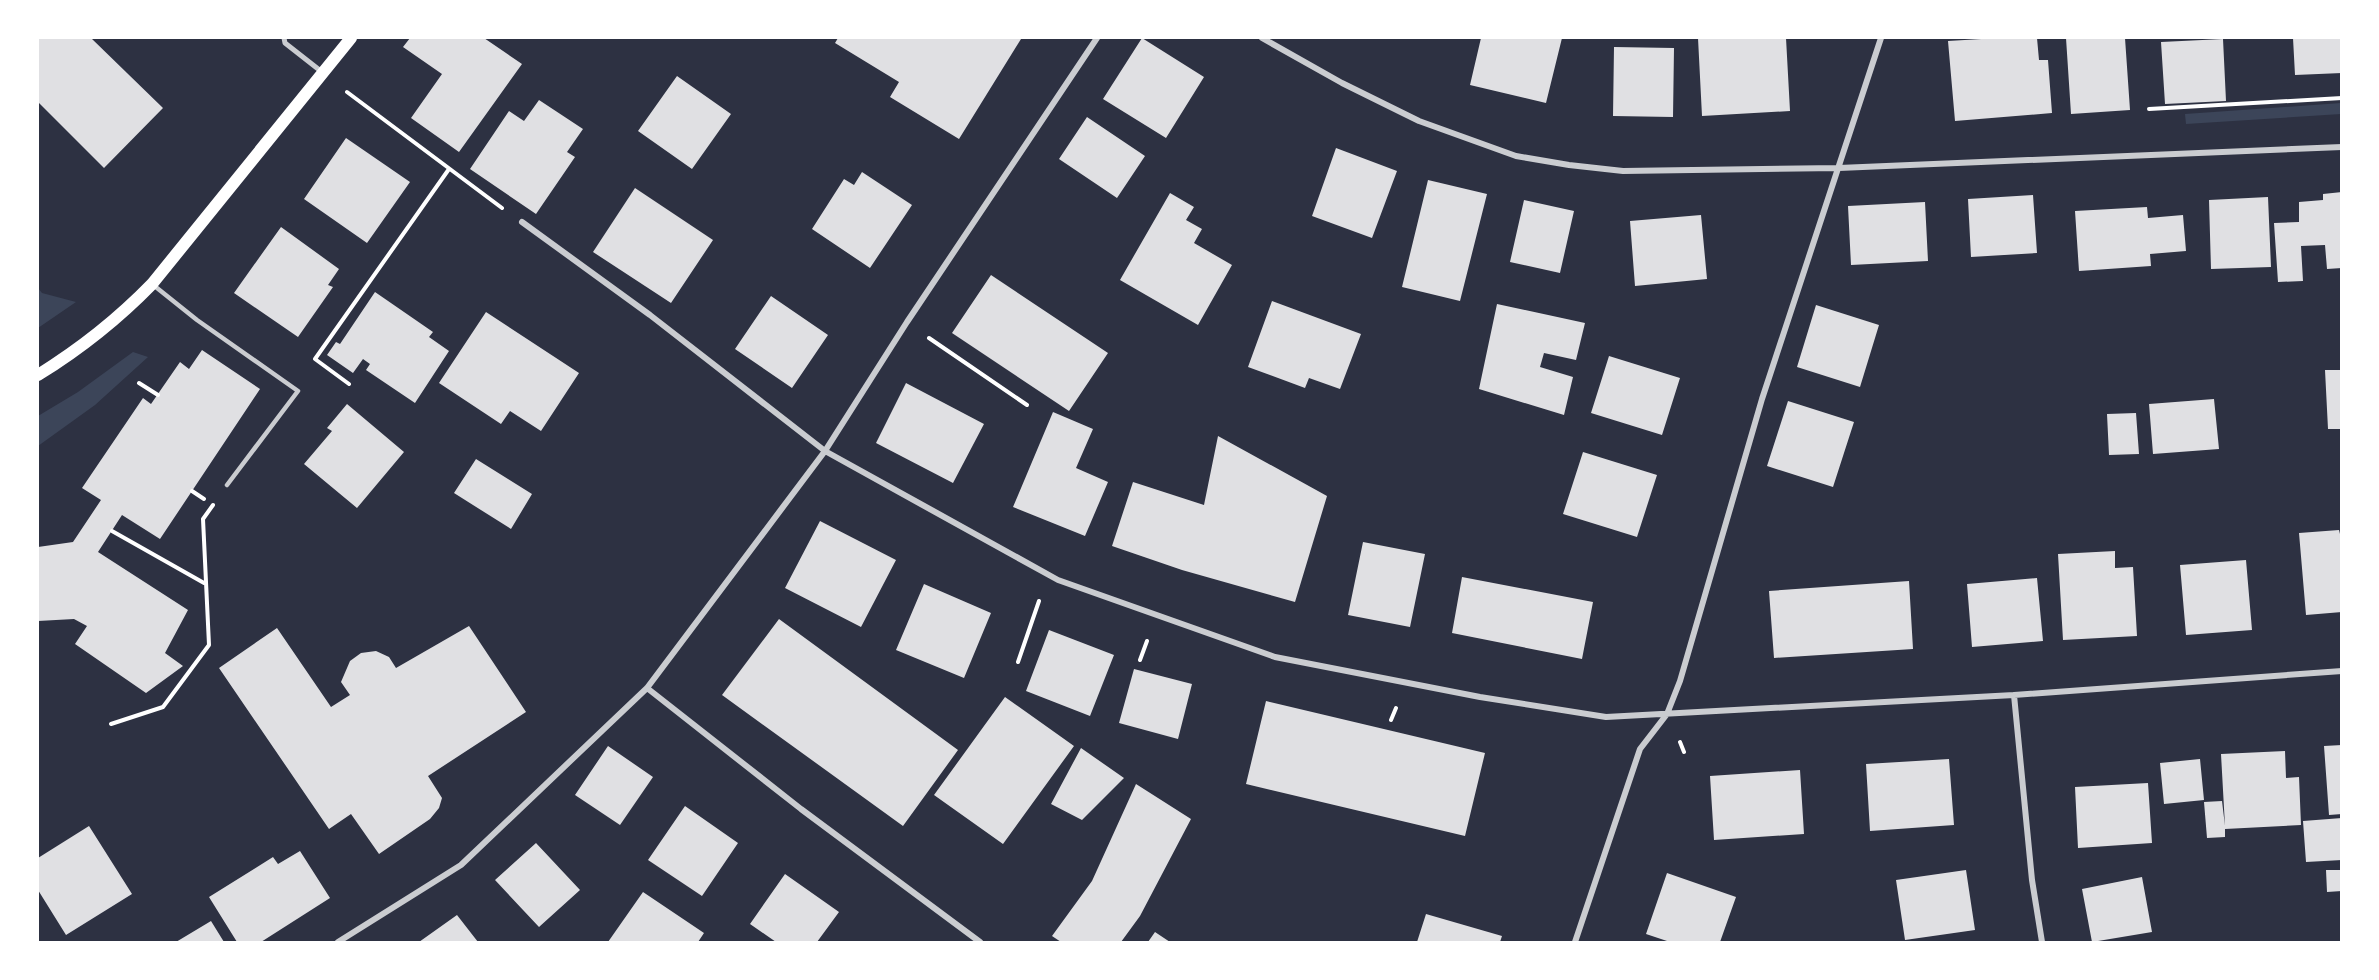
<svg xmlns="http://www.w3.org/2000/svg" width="2379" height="980" font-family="'Golos Text',sans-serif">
<rect width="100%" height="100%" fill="#2d3142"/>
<!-- green -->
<path fill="#3c4559" d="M 2341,103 L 2341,114 L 2186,124 L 2185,114 Z
M 38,288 L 42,293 L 76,302 L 38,328 Z
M 133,352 L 148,357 L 95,405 L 38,446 L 38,416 L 78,392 Z"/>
<!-- building -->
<path fill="#e0e0e3" d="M 38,38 L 91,38 L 163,108 L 104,168 L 38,102 Z
M 410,38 L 484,38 L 522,64 L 459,152 L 411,118 L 442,74 L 403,47 Z
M 838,38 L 1019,38 L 1021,39 L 959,139 L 890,97 L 899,82 L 835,43 Z
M 1142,38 L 1204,77 L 1166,138 L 1103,99 Z
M 1481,38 L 1562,38 L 1546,103 L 1470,85 Z
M 1698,38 L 1786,38 L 1790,111 L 1702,116 Z
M 1998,38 L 2037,38 L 2039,60 L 2048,60 L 2052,113 L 1955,121 L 1948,41 Z
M 2066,38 L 2125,38 L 2130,110 L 2071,114 Z
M 2293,38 L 2342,38 L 2342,73 L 2295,75 Z
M 2223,39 L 2226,101 L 2165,104 L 2161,42 Z
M 1614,47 L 1674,48 L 1673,117 L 1613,116 Z
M 677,76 L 731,114 L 692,169 L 638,131 Z
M 539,100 L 583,129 L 567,152 L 575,157 L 536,214 L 470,169 L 509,111 L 524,121 Z
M 1087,117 L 1145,156 L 1117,198 L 1059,159 Z
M 346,138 L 410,182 L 367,243 L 304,199 Z
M 1336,148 L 1397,171 L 1372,238 L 1312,216 Z
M 862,172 L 912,205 L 870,268 L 812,229 L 844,179 L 854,185 Z
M 1428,180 L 1487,194 L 1460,301 L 1402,287 Z
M 635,188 L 713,240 L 671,303 L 593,252 Z
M 2342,192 L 2342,268 L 2327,269 L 2325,245 L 2301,246 L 2303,281 L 2278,282 L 2274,223 L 2299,222 L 2299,202 L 2323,200 L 2323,194 Z
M 1170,193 L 1194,207 L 1186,220 L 1202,229 L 1194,243 L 1232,265 L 1198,325 L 1120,280 Z
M 2033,195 L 2037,253 L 1971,257 L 1968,199 Z
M 2268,197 L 2271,267 L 2211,269 L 2209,200 Z
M 1524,200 L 1574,211 L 1560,273 L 1510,262 Z
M 1925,202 L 1928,261 L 1851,265 L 1848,206 Z
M 2147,207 L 2148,218 L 2183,215 L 2186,251 L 2150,254 L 2151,266 L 2079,271 L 2075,211 Z
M 1701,215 L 1707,279 L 1635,286 L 1630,221 Z
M 281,227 L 339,269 L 328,285 L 333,287 L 298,337 L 234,293 Z
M 991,275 L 1108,353 L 1069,411 L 952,333 Z
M 375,292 L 433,332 L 429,337 L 449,351 L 415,403 L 366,370 L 370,364 L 363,359 L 353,373 L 327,355 L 336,342 L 340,344 Z
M 771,296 L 828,335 L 792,388 L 735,349 Z
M 1272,301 L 1361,334 L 1340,389 L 1309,378 L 1305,388 L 1248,367 Z
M 1497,304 L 1585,323 L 1576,360 L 1544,353 L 1540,367 L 1573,377 L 1564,415 L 1479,389 Z
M 1816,305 L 1879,325 L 1860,387 L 1797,367 Z
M 486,312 L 579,373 L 541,431 L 510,411 L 501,424 L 439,383 Z
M 202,350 L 260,389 L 160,539 L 122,515 L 98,552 L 188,610 L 165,653 L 183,666 L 146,693 L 75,644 L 87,626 L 74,619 L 38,621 L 38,547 L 73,542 L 101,500 L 82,488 L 143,398 L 151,404 L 180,362 L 189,369 Z
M 1609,356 L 1680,378 L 1662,435 L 1591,413 Z
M 2325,370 L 2342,370 L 2342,429 L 2328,429 Z
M 906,383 L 984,424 L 953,483 L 876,443 Z
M 2214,399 L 2219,449 L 2153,454 L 2149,404 Z
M 1788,401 L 1854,422 L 1833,487 L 1767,466 Z
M 347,404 L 404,452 L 357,508 L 304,464 L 332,431 L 327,428 Z
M 1053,412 L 1093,429 L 1076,468 L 1108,482 L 1085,536 L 1013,507 Z
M 2136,413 L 2139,454 L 2109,455 L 2107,414 Z
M 1218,436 L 1327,496 L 1295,602 L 1182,570 L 1112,546 L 1133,482 L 1204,505 Z
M 1583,452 L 1657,475 L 1637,537 L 1563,514 Z
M 476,459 L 532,494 L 511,529 L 454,493 Z
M 820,521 L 896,560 L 861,627 L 785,588 Z
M 2339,530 L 2342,542 L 2342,612 L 2306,615 L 2299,533 Z
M 1363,542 L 1425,554 L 1410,627 L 1348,615 Z
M 2115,551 L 2115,568 L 2133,567 L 2137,636 L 2063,640 L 2058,554 Z
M 2246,560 L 2252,630 L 2186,635 L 2180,565 Z
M 1462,577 L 1593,602 L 1582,659 L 1452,633 Z
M 2037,578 L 2043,641 L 1972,647 L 1967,584 Z
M 1909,581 L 1913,649 L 1774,658 L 1769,591 Z
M 924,584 L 991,613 L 964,678 L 896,650 Z
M 779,619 L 958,750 L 903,826 L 722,695 Z
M 469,626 L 526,712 L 428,776 L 442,798 L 439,808 L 430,819 L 379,854 L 351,814 L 329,829 L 219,668 L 277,628 L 331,707 L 350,695 L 341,682 L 350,661 L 361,653 L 376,651 L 389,657 L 396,668 Z
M 1049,630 L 1114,655 L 1090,716 L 1026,691 Z
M 1134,669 L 1192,684 L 1178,739 L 1119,723 Z
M 1005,697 L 1074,746 L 1003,844 L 934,795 Z
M 1266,701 L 1485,753 L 1465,836 L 1246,784 Z
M 2342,745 L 2342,814 L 2329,815 L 2324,746 Z
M 608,746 L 653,777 L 620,825 L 575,795 Z
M 1081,748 L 1124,778 L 1082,820 L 1051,804 Z
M 2285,751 L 2286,778 L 2299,777 L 2301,825 L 2225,829 L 2225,837 L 2207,838 L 2204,802 L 2222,801 L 2225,826 L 2221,754 Z
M 1949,759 L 1954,825 L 1870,831 L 1866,764 Z
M 2200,759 L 2204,800 L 2164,804 L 2160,763 Z
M 1800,770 L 1804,834 L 1714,840 L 1710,776 Z
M 2148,783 L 2152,843 L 2078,848 L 2075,787 Z
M 1136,784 L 1191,819 L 1140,916 L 1121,942 L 1061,942 L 1052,936 L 1092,881 Z
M 685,806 L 738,843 L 702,896 L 648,860 Z
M 2342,818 L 2342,860 L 2306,862 L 2303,821 Z
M 89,826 L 132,894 L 66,935 L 38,890 L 38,858 Z
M 536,843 L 580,890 L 539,927 L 495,880 Z
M 300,851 L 330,898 L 261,942 L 237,942 L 209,897 L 273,857 L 278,864 Z
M 1966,870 L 1975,930 L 1905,940 L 1896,880 Z
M 2326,870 L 2342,870 L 2342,891 L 2327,892 Z
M 1667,873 L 1736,897 L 1720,942 L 1670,942 L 1646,934 Z
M 785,874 L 839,912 L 817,942 L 776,942 L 750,924 Z
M 2142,877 L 2152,932 L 2092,942 L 2082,889 Z
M 643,892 L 704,933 L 698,942 L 608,942 Z
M 1426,914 L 1502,936 L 1500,942 L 1417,942 Z
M 457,915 L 478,942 L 419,942 Z
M 211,921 L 224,942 L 176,942 Z
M 1155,932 L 1170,942 L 1148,942 Z"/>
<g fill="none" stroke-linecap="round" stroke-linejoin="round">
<!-- path -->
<path stroke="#fff" stroke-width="4" d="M 347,92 L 502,208
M 2149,109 L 2342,98
M 929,338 L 1027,405
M 139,383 L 158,395
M 349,384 L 315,359 L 449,169
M 192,491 L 204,499
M 112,531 L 204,583
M 1140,660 L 1147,641
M 1018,662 L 1039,601
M 1391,720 L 1396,708
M 111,724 L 163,707 L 209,645 L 203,519 L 213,505
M 1680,742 L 1684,752"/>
<!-- service -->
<path stroke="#caccd0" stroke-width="4.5" d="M 152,284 L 197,320 L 298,391 L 227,485"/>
<!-- pedestrian -->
<path stroke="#caccd0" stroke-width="5" d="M 284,38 L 285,43 L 322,72"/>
<!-- minor -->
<path stroke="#caccd0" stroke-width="6" d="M 1262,38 L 1342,83 L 1419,121 L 1516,156 L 1569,165 L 1623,171 L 1839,168 L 2342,147
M 522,222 L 650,315 L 825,451 L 1058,580 L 1275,657 L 1480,697 L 1606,717 L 2014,695 L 2342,671
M 647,688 L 801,809 L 980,942
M 2014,695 L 2032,880 L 2042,942
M 338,942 L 461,865 L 647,688 L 825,451 L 907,322 L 1097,38
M 1575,942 L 1640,749 L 1667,714 L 1680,681 L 1762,399 L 1881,38"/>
<!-- secondary -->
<path stroke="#fff" stroke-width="12" d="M 38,375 C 80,349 117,320 152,284 L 351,38"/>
</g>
<!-- border -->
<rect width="2379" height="980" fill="none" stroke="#ffffff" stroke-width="78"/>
</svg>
